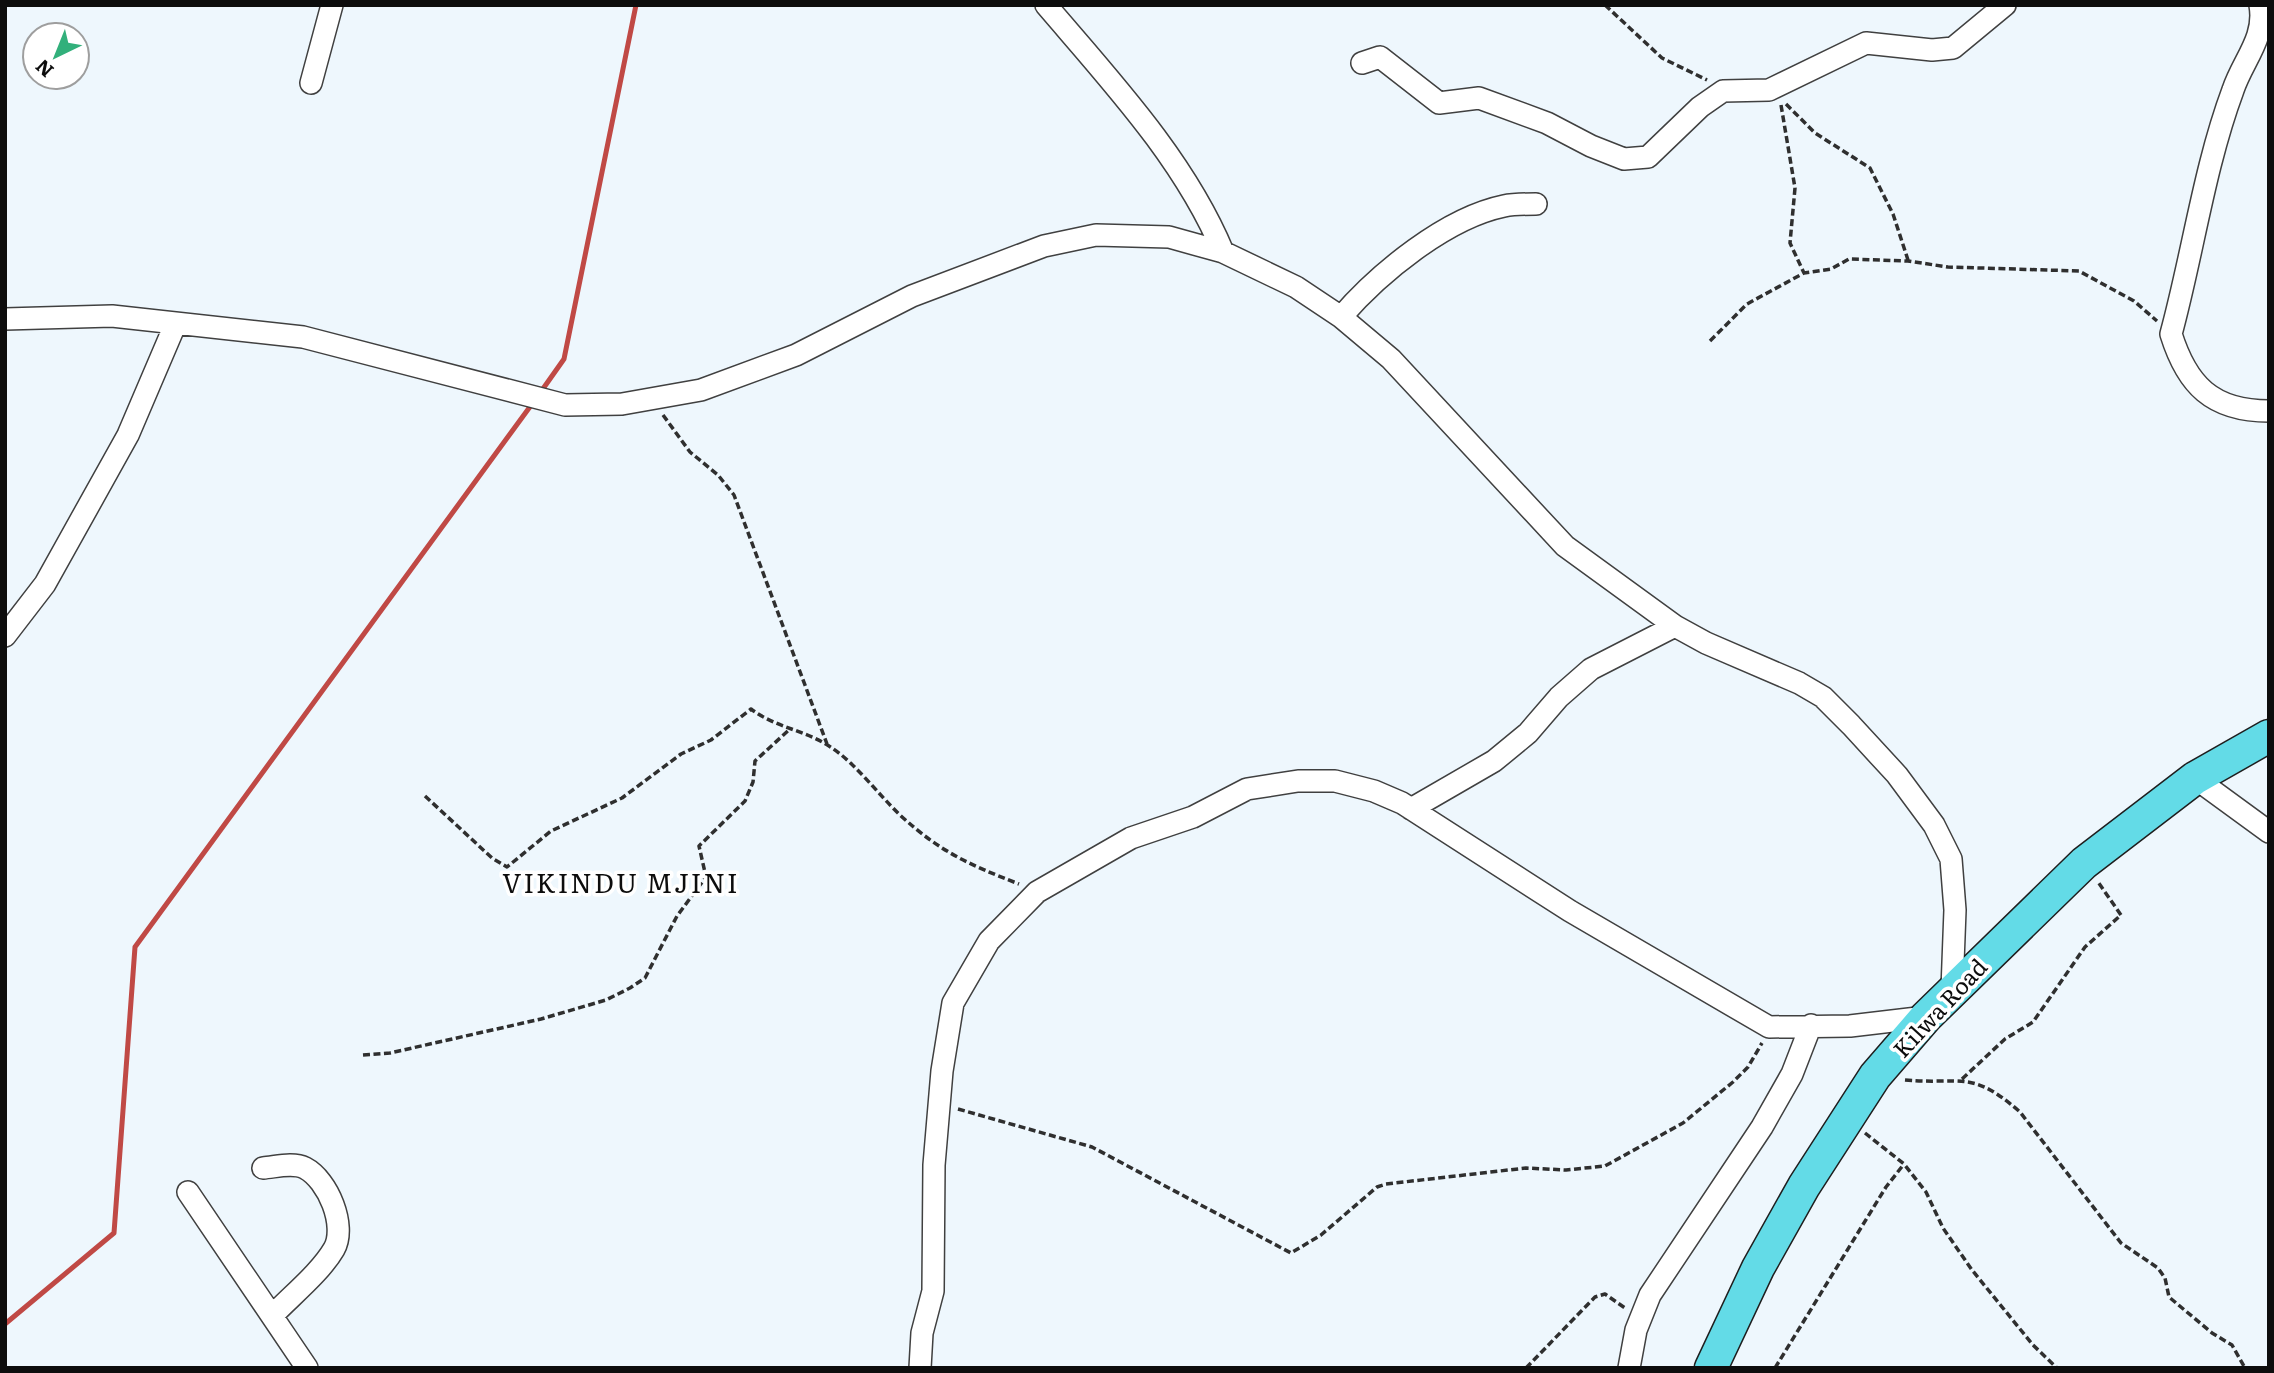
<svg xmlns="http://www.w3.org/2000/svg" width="2274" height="1373" font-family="Literata,serif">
<rect width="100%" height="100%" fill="#eef7fd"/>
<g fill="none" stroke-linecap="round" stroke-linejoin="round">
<!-- stream -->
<path stroke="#c04945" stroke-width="5" d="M 540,393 L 564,359 L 636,5
M 5,1324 L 114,1233 L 135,947 L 532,404"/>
<defs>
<path id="minor" d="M 1046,5 C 1110,80 1185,160 1223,252
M 2260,5 C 2266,38 2243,60 2233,90 C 2204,168 2193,253 2171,334 C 2187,385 2212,411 2269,411
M 1362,63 L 1380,57 L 1439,103 L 1479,98 L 1547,123 L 1591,146 L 1624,159 L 1648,157 L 1700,107 L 1723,91 L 1769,90 L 1866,43 L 1932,50 L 1953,48 L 2005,5
M 311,83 L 332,5
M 1341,317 C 1379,273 1446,218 1504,206 C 1514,204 1526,204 1536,204
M 5,319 L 112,316 L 303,337 L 565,405 L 622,404 L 701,390 L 796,355 L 912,296 L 1044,246 L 1096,235 L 1169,237 L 1223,252 L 1296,287 L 1341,317 L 1391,359 L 1565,546 L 1675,626 L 1706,643 L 1799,683 L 1823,697 L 1851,725 L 1897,775 L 1934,825 L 1951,859 L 1955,910 L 1952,989
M 5,636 L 45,584 L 128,435 L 175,325
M 2195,778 L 2269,832
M 1411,809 L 1494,761 L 1528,733 L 1559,697 L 1591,669 L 1675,626
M 263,1168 C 276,1167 293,1162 305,1168 C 328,1180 347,1226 334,1249 C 320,1273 292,1295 272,1316
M 188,1192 L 307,1368
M 920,1368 L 922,1333 L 933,1291 L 934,1165 L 942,1071 L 953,1003 L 989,941 L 1037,892 L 1131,838 L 1193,817 L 1247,789 L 1298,781 L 1335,781 L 1374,791 L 1402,803 L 1570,911 L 1769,1027 L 1850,1026 L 1926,1017
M 1629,1368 L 1636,1330 L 1650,1295 L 1762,1127 L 1792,1074 L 1811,1025"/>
<path id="highway" d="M 1711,1368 L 1758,1268 L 1804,1186 L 1875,1076 L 1926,1017 L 2084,863 L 2195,778 L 2269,736"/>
</defs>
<!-- minor casing -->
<use href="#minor" stroke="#404040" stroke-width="24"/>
<!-- highway casing -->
<use href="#highway" stroke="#1e1e1e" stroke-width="35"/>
<!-- path -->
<path stroke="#2f2f2f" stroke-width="3.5" stroke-dasharray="7 3.5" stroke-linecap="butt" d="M 1605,5 L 1662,58 L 1707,80
M 1786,104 L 1815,133 L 1870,168 L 1893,214 L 1908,260
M 1781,105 L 1795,188 L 1790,243 L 1804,273
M 1710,341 L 1747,304 L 1804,273 L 1831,269 L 1849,259 L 1908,261 L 1948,267 L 2079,271 L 2134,301 L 2157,321
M 663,415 L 690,452 L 718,475 L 734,495 L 827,744
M 425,796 L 492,858 L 507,867 L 551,831 L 622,798 L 681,754 L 711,740 L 751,709 C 776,728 806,730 832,748 C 855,763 879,795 900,815 C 940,852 970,865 1019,884
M 363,1055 L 390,1053 L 541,1019 L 606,1000 L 630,988 L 645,978 L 677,916 L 706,877 L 699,846 L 745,801 L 753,782 L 755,761 L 790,729
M 1962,1079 L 2005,1039 L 2033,1022 L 2085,947 L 2121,915 L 2098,882
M 1905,1080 C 1963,1085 1971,1069 2020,1112 L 2121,1243 L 2158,1268 L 2165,1278 L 2169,1297 L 2212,1333 L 2232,1345 L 2245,1368
M 958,1109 L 1092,1147 L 1291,1253 L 1321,1235 L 1377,1187 L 1386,1184 L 1526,1168 L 1566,1170 L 1605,1166 L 1683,1123 L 1733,1082 L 1748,1067 L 1762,1043
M 1865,1133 L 1904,1164 L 1926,1192 L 1943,1228 L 1972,1270 L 2033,1345 L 2057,1368
M 1526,1368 L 1595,1297 L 1605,1294 L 1625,1308
M 1775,1368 L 1886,1187 L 1904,1164"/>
<!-- minor -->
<use href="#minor" stroke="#fff" stroke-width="21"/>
<!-- highway -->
<use href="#highway" stroke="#63dbe7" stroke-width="32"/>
</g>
<g text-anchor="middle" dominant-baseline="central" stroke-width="7" stroke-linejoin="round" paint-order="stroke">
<!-- street labels -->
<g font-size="23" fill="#0d0d0d" stroke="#fff">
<text transform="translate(1939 1007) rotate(-47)">Kilwa Road</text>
</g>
<!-- quarter labels -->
<g font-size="26" letter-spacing="2" fill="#0d0d0d" stroke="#fff">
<text x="621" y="881">VIKINDU MJINI</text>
</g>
</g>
<!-- border -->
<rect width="2274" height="1373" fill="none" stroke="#0d0d0d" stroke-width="14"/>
<!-- north arrow -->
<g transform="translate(56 56) rotate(223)"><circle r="33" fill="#ffffff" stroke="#9e9e9e" stroke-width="2"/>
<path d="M0-5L12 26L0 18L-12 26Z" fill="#32b07b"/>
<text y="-10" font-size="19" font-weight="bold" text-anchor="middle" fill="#0d0d0d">N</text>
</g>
</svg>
